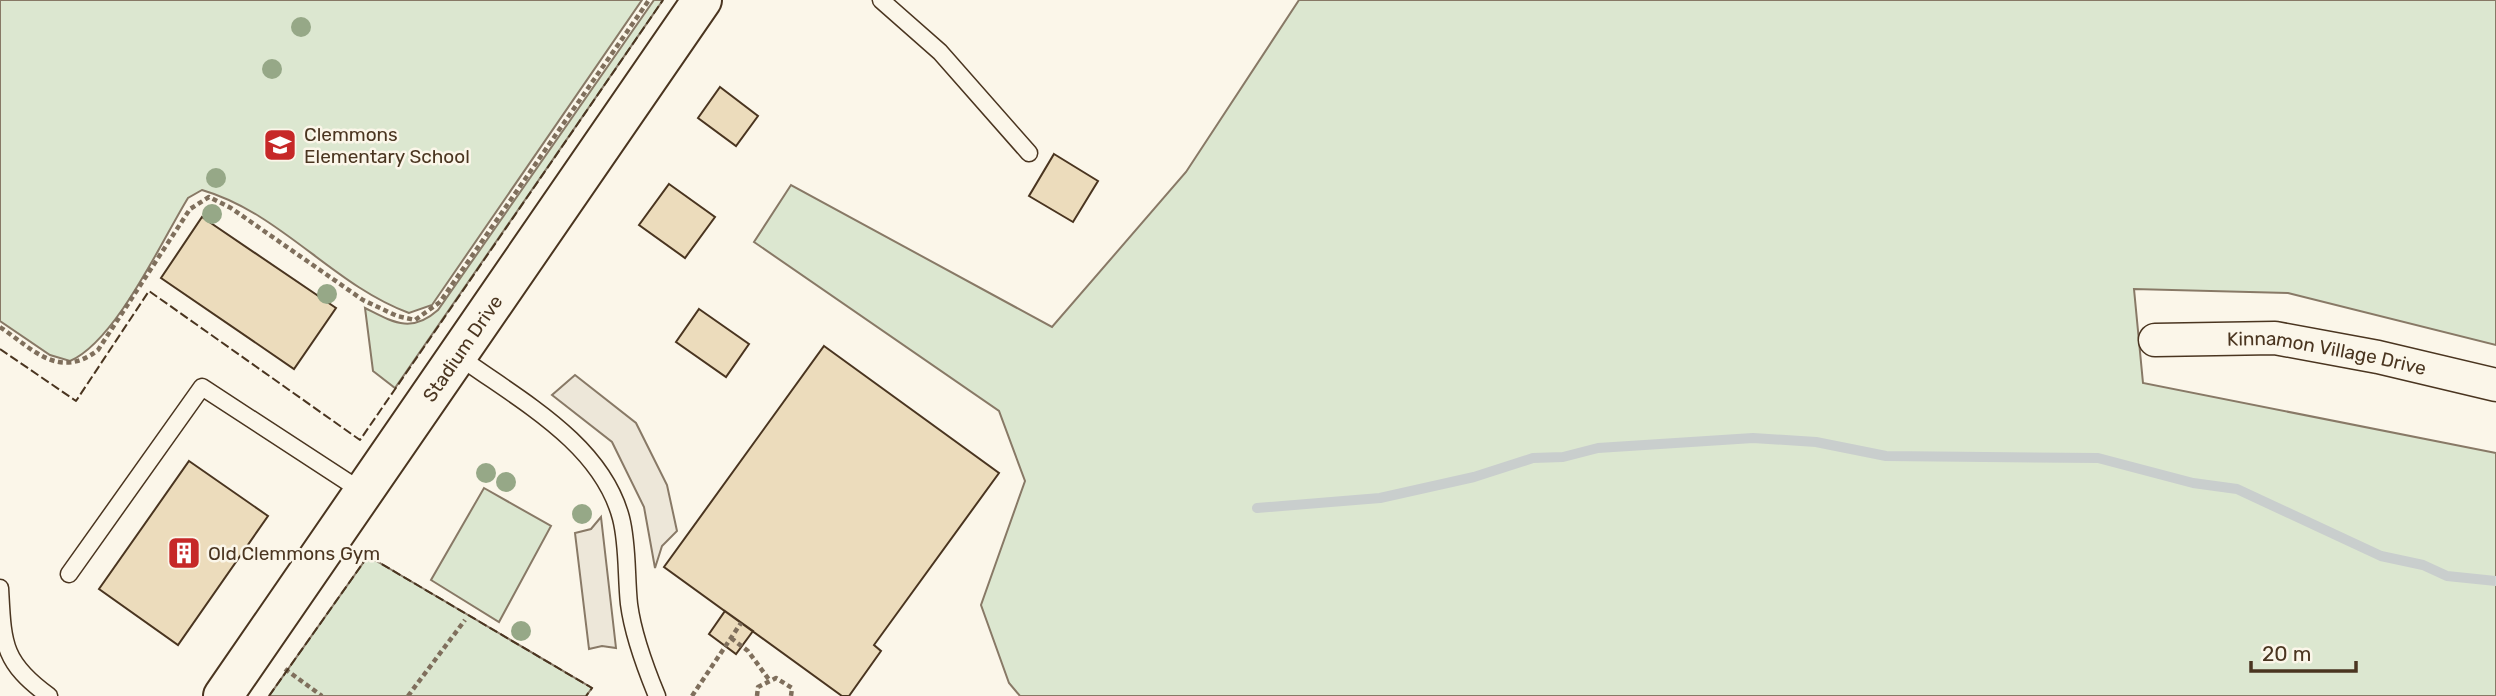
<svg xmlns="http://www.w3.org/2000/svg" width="2496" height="696" font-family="Rubik,sans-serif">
<rect width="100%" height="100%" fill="#fbf6e9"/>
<!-- green -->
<path fill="#dce7d0" stroke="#887966" stroke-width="2" d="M 0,0 L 642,0 L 432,305 L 409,313 C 333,285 281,213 202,190 L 188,198 C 161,242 116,341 70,361 L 50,355 L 0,321 Z
M 654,0 L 663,0 L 395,388 L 373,371 L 365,308 C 393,322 411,334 438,310 Z
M 1299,0 L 2496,0 L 2496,345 L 2288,293 L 2134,289 L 2143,383 L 2496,453 L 2496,696 L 1020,696 L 1009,683 L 981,605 L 1025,481 L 999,411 L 754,242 L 791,185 L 1052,327 L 1186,172 Z
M 484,488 L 551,526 L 499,622 L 431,580 Z
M 368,556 L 592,688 L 586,696 L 269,696 Z"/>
<!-- parking -->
<path fill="#ede7d9" stroke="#887966" stroke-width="2" d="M 575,375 L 636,423 L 667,485 L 677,531 L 662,546 L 655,568 L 644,507 L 612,442 L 552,395 Z
M 601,517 L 616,648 L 602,646 L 589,649 L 575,533 L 591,529 Z"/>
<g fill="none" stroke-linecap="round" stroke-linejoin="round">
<!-- stream -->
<path stroke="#c9cecd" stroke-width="10" d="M 1257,508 L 1380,498 L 1474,477 L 1533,458 L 1563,457 L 1598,448 L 1753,438 L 1816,442 L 1886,456 L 2098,458 L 2193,483 L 2237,489 L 2381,556 L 2423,565 L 2447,576 L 2496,581"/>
</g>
<!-- building -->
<path fill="#ecdcbc" stroke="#4a3520" stroke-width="2" d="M 720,87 L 758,116 L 736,146 L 698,118 Z
M 1054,154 L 1098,181 L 1073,222 L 1029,196 Z
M 669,184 L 715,217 L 685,258 L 639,225 Z
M 202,217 L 336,308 L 294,369 L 161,278 Z
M 699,309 L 749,344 L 726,377 L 676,342 Z
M 824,346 L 999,473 L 874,645 L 881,651 L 849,696 L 842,696 L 664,567 Z
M 189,461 L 268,516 L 178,645 L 99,589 Z
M 725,611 L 753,631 L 736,654 L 709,634 Z"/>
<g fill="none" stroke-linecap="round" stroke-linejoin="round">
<defs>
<path id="lane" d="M 881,0 L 940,52 L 1029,153
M 457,355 C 517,399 601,442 621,518 C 628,545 626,576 629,604 C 633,635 645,667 657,696
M 69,574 L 202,387 L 363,492
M 0,588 C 3,643 2,662 49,696"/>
<g id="street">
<path id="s1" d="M 2155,340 L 2275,338 L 2378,357 L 2496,385"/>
</g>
<g id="secondary">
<path id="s2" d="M 223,696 L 702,0"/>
</g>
</defs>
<!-- lane casing -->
<use href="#lane" stroke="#4a3520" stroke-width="19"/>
<!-- street casing -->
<use href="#street" stroke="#4a3520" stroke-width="35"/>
<!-- secondary casing -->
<use href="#secondary" stroke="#4a3520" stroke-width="42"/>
<!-- path -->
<path stroke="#7f6f5c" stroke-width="4.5" stroke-dasharray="5 3.5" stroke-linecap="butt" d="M 0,327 C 34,350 59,380 98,350 L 190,209 L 209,197 L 231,208 L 363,300 L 397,316 L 415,320 L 440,302 L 649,0
M 731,638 L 748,651 L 770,681
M 285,669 L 322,696
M 408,696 L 465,620
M 692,696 L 741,623
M 757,696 L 758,687 L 776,678 L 792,688 L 791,696"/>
<!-- lane -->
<use href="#lane" stroke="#fbf6e9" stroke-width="16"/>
<!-- street -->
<use href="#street" stroke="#fbf6e9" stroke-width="32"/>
<!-- secondary -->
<use href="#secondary" stroke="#fbf6e9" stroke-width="38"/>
<!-- fence -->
<path stroke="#4a3520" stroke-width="2" stroke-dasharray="9 3.5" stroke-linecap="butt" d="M 0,349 L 76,401 L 149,291 L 360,440 L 663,0
M 269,696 L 368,556 L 592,688 L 586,696"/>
</g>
<!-- trees -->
<g fill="#96a887">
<circle cx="301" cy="27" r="10"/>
<circle cx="272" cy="69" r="10"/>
<circle cx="216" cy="178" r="10"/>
<circle cx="212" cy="214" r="10"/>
<circle cx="327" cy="294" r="10"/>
<circle cx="486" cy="473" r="10"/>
<circle cx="506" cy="482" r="10"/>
<circle cx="582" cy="514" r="10"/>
<circle cx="521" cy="631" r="10"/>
</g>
<!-- icons -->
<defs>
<symbol id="school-square" viewBox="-11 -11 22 22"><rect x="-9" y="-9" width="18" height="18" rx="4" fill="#c62828" stroke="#fbf6e9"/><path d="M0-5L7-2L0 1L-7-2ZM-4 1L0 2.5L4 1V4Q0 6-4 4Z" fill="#fff"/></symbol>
<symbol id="building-square" viewBox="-11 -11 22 22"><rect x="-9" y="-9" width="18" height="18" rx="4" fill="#c62828" stroke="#fbf6e9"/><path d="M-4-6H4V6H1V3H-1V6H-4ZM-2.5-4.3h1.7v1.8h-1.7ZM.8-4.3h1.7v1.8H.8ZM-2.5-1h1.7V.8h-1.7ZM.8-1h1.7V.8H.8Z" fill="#fff"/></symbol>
</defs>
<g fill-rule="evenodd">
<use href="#school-square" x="261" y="126" width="38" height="38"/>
<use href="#building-square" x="165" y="534" width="38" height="38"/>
</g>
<g text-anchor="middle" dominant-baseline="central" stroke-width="5" stroke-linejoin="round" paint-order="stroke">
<!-- poi labels -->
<g font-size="19" fill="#4a3520" stroke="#fbf6e9" text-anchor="start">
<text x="304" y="134">Clemmons<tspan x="304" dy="22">Elementary School</tspan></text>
<text x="208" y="553">Old Clemmons Gym</text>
</g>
<!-- street labels -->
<g font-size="19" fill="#4a3520" stroke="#fbf6e9">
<text stroke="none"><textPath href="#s2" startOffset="422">Stadium Drive</textPath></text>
<text stroke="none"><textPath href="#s1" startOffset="173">Kinnamon Village Drive</textPath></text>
</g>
</g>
<!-- scale -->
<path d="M2251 661v10h105v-10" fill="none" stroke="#4a3520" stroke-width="3.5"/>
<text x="2262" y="661" font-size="21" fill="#4a3520" stroke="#fbf6e9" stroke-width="5" paint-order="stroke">20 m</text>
</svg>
